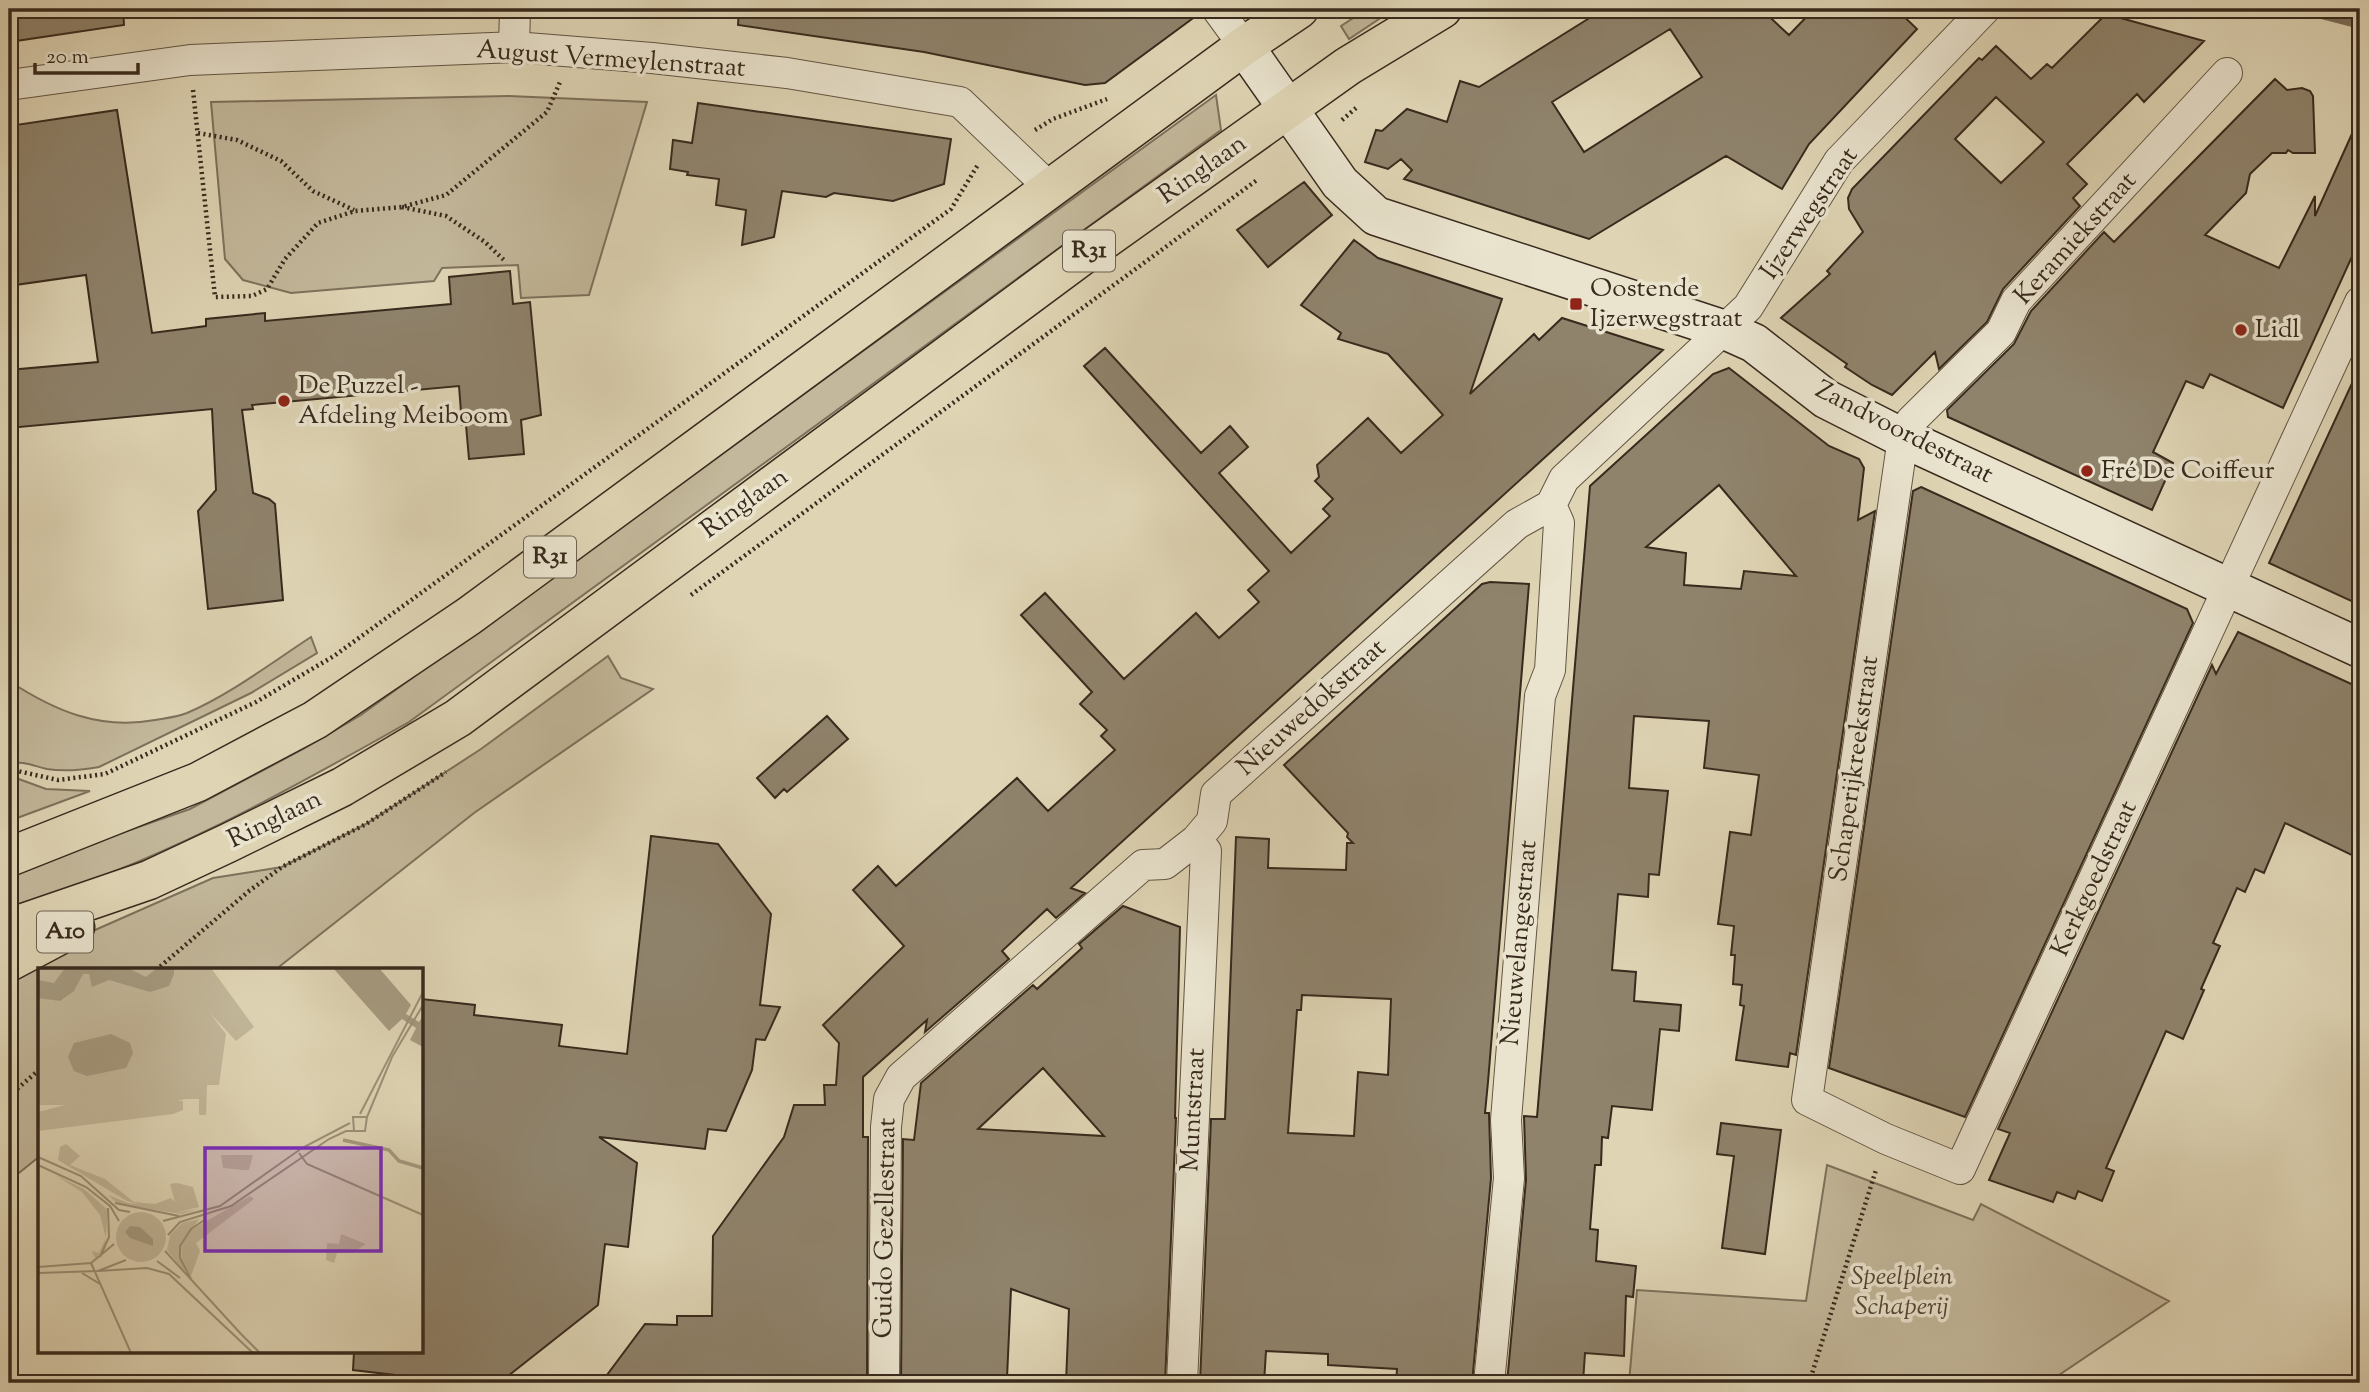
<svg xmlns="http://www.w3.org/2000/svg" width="2369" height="1392" font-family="'Sorts Mill Goudy',serif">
<rect width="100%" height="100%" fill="#dfd5b5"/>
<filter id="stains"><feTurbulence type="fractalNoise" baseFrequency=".00286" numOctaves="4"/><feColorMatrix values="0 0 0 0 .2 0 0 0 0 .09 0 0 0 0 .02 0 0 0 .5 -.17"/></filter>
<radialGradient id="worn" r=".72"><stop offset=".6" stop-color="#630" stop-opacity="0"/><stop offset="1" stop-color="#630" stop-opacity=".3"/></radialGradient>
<!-- green -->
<path fill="#c3b89b" stroke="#7e715c" stroke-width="2" d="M 1367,9 L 1394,9 L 1349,39 L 1341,26 Z
M 1216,95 L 1221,130 L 409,722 C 280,795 152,867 9,908 L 9,872 L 190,809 L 305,748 L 361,715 Z
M 509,96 L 647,102 L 589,295 L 521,298 L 518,265 L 442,268 L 434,281 L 291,293 L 243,280 L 225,259 L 211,102 Z
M 311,637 L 317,653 L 251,693 L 99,767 C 82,770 65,772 47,769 C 33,766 23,760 9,764 L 9,681 C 55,711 99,730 155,720 C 166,718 177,717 187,713 C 231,694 271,663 311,637 Z
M 608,656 L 621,678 L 653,689 L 474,813 L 275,970 L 40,970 L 40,1156 L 9,1181 L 9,972 L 36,956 L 213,878 L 282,867 L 366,824 L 481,749 Z
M 16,778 L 46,789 L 90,791 L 9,821 L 9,781 Z
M 1827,1165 L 1973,1220 L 1981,1204 L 2169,1301 L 2047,1383 L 1629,1383 L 1637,1290 L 1806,1301 Z"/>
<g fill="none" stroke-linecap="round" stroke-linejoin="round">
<!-- stream -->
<path stroke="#7a6e59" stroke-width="10" d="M 2302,9 L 2360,24"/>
</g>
<!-- building -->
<path fill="#8f836c" stroke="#382a1d" stroke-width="2" fill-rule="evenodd" d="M 9,9 L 123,9 L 124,25 L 9,42 Z
M 739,9 L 1200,9 L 1200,13 L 1105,83 L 1085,85 L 924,52 L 738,25 Z
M 1604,9 L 1761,9 L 1789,35 L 1814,9 L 1896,9 L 1917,29 L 1809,144 L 1782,189 L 1726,156 L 1589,239 L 1404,179 L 1412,170 L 1401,159 L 1388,169 L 1365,162 L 1376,130 L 1382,131 L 1407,109 L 1447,122 L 1460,81 L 1479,87 ZM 1670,29 L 1702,77 L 1584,152 L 1552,102 Z
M 2106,14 L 2204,41 L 2144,102 L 2137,94 L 2067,164 L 2087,184 L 2073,198 L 2080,206 L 2003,289 L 1987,322 L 1939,369 L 1935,352 L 1892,395 L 1872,385 L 1845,367 L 1847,364 L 1781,318 L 1830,274 L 1827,271 L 1863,232 L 1849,209 L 1848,198 L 1852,189 L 1979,58 L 1982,60 L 1996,46 L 2031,79 L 2047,64 L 2052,68 ZM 1996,97 L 2044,142 L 2001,183 L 1955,139 Z
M 2275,79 L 2287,90 L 2302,88 L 2310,91 L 2313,96 L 2315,153 L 2293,153 L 2288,150 L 2286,153 L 2272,153 L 2250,174 L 2246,193 L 2205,235 L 2279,268 L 2315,196 L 2315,216 L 2360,116 L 2360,239 L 2283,408 L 2210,374 L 2203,388 L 2186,381 L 2153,452 L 2173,463 L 2152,510 L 1948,417 L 1947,410 L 2014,344 L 2031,311 L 2104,232 L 2114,242 Z
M 698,103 L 951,139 L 944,184 L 893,201 L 834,193 L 826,197 L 782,191 L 774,237 L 742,245 L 746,210 L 716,205 L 719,179 L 687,175 L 688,172 L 670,169 L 673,140 L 692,143 Z
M 117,110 L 152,333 L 206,326 L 206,319 L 265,313 L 265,321 L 451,304 L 449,277 L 510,271 L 513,304 L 530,302 L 541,415 L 521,420 L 524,454 L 469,459 L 466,425 L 462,425 L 459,386 L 252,405 L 253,409 L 242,410 L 253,493 L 269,499 L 275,504 L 283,600 L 208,609 L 198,511 L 216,490 L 212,409 L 9,428 L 9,370 L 98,362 L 86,275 L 15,285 L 9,242 L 9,126 Z
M 1304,182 L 1332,215 L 1268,267 L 1237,230 Z
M 1354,240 L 1378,258 L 1502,299 L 1470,394 L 1534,334 L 1539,340 L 1562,318 L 1663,350 L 1071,888 L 1085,893 L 1056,918 L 1047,909 L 1002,951 L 1009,959 L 925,1032 L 927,1020 L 863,1077 L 863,1137 L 868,1137 L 867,1383 L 601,1383 L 645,1324 L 677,1325 L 677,1316 L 712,1316 L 713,1236 L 784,1137 L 794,1105 L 825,1105 L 824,1085 L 836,1085 L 839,1043 L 823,1025 L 904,946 L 853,890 L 878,866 L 896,886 L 1017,778 L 1048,811 L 1115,750 L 1101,736 L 1107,730 L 1080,704 L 1092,692 L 1021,615 L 1045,593 L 1124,679 L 1196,613 L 1219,638 L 1259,602 L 1248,590 L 1269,571 L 1084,366 L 1105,348 L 1201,453 L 1230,426 L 1248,447 L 1219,473 L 1291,553 L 1330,516 L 1323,509 L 1333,499 L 1315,481 L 1319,477 L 1317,465 L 1368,418 L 1401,453 L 1443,415 L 1388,354 L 1338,339 L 1341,333 L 1301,305 Z
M 2360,366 L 2360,605 L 2269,563 Z
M 1729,368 L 1829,446 L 1859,459 L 1864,468 L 1858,520 L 1875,511 L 1796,1055 L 1790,1053 L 1788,1067 L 1736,1060 L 1744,1006 L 1740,1005 L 1742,985 L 1733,984 L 1735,955 L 1731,955 L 1734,926 L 1718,924 L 1730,832 L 1751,835 L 1759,775 L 1704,768 L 1709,721 L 1634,716 L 1629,788 L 1668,791 L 1659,875 L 1649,874 L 1648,897 L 1618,894 L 1612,970 L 1636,972 L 1634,1001 L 1681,1005 L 1679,1031 L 1660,1029 L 1652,1110 L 1612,1106 L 1608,1138 L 1602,1137 L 1601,1165 L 1595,1165 L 1590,1229 L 1598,1230 L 1596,1261 L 1636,1266 L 1633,1297 L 1626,1296 L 1624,1356 L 1585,1353 L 1583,1382 L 1507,1383 L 1526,1180 L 1524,1116 L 1537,1117 L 1590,486 L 1713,374 ZM 1719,485 L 1796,576 L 1744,571 L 1741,589 L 1684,585 L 1686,553 L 1646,547 Z
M 1921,487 L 2187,609 L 2193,623 L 1965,1117 L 1829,1068 L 1913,491 Z
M 1490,582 L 1529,584 L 1488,1082 L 1485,1113 L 1489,1113 L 1491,1178 L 1472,1383 L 1396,1383 L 1397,1369 L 1328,1365 L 1328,1354 L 1266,1351 L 1264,1383 L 1200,1383 L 1211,1119 L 1225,1119 L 1236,837 L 1269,839 L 1268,868 L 1346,870 L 1347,843 L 1353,843 L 1347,837 L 1348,833 L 1284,765 L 1482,584 ZM 1302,995 L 1391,999 L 1388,1075 L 1358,1072 L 1354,1136 L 1288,1133 L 1297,1010 L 1301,1010 Z
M 2238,632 L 2360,688 L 2360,859 L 2285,823 L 2264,873 L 2255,869 L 2245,892 L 2237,888 L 2213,943 L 2220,946 L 2201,989 L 2204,990 L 2183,1039 L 2166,1031 L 2106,1168 L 2114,1171 L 2102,1201 L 2078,1191 L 2075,1199 L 2057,1192 L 2053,1202 L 1989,1180 L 2010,1133 L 1998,1129 L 2212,665 L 2216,674 Z
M 827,716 L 848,739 L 787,792 L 784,789 L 775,798 L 757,778 Z
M 651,836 L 718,844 L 771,914 L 760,1005 L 780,1007 L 765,1040 L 756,1039 L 752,1070 L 726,1131 L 708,1129 L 705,1149 L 599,1137 L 637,1163 L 628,1247 L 605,1244 L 598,1305 L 499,1383 L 464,1383 L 353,1370 L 354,1352 L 422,1352 L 422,999 L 475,1005 L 474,1015 L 562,1025 L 559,1046 L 627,1054 Z
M 1123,906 L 1180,927 L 1175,1118 L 1176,1118 L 1165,1383 L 1066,1383 L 1069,1309 L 1011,1289 L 1007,1378 L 973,1376 L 972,1383 L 901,1383 L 903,1139 L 914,1140 L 921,1083 L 1033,985 L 1037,989 L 1082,948 L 1079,944 ZM 1043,1068 L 1104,1136 L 978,1129 Z
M 1721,1123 L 1781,1130 L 1765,1254 L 1722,1248 L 1734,1156 L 1717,1154 Z"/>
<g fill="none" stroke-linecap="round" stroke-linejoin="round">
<defs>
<path id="street" d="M 1217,9 L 1244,46
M 514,47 L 515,9
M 2227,73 L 2016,301 L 2001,332 L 1911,421 L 1903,438 L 1807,1100 L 1886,1139 L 1960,1169 L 2360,302
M 9,85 L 190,60 L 514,47 L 652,58 L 787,73 L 960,102 L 1051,189
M 884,1383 L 886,1127 L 889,1099 L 901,1077 L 1143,865 L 1165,864 L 1196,840 L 1212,821 L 1216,794 L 1517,524 L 1551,505 L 1564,479 L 1748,307 L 1839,161 L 1985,9
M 1182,1383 L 1206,851 L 1196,840
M 1489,1383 L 1509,1178 L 1506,1120 L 1540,696 L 1550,670 L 1559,523 L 1551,505"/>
<path id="secondary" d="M 1244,46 L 1340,183 L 1376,216 L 1725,330 L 1754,343 L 1826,399 L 1903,438 L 2360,648"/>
<path id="primary" d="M 9,857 L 198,782 L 315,720 L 469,616 L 1244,46 L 1299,9
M 9,928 L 149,880 L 228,843 L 342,787 L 458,718 L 1083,255 L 1348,66 L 1442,9
M 9,962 L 75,927"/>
</defs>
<!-- street casing -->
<use href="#street" stroke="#625543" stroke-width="32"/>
<!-- secondary casing -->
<use href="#secondary" stroke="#382a1d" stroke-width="41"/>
<!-- primary casing -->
<use href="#primary" stroke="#382a1d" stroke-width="41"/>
<!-- path -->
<path stroke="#382a1d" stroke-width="4.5" stroke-dasharray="2 3.5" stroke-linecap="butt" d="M 193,90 L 215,297 L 252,296 L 267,289 L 285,259 L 318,223 L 355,211 L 402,207 L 446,195 L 547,112 L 560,82
M 1342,120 L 1356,108
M 1035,130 L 1053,119 L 1107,99
M 198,133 L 237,140 L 281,161 L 313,191 L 354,210
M 402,207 L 446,216 L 485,242 L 506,262
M 691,595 L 1257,180
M 9,772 L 13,770 L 58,780 L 105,774 L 256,702 L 334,656 L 951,209 L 979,163
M 156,970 L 249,891 L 282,867 L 366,824 L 446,772
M 9,1096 L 40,1069
M 1767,1383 L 1768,1378 L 1784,1383
M 1809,1383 L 1876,1170"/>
<!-- street -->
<use href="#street" stroke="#eae4cf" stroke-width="30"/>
<!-- secondary -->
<use href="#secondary" stroke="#eae4cf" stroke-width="38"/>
<!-- primary -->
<use href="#primary" stroke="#dfd5b5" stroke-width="38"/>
</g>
<!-- markers -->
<g fill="#8f2418" stroke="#eae4cf" stroke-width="2.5">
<rect x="1569" y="297" width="14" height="14" rx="3.5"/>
<circle cx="2241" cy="330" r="7"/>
<circle cx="284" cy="401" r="7"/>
<circle cx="2087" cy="471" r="7"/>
</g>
<g text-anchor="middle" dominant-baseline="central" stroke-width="7" stroke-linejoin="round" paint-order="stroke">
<!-- shield labels -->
<g fill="#eae4cf" stroke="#6d6252" stroke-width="2">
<rect x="1063" y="230.5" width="52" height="41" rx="5"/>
<rect x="524" y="536.5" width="52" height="41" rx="5"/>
<rect x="37" y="911.5" width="56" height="41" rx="5"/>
</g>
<g font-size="24" font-weight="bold" fill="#382a1d">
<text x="1089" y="251">R31</text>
<text x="550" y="557">R31</text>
<text x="65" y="932">A10</text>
</g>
<!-- street labels -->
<g font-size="26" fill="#382a1d" stroke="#eae4cf">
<text transform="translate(611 60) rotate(4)">August Vermeylenstraat</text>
<text transform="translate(1203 170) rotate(-35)">Ringlaan</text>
<text transform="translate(1810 214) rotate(-56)">Ijzerwegstraat</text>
<text transform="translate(2076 239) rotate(-48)">Keramiekstraat</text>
<text transform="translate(1904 433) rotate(27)">Zandvoordestraat</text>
<text transform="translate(745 504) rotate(-36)">Ringlaan</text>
<text transform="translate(1312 708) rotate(-42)">Nieuwedokstraat</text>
<text transform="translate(1855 769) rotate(-82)">Schaperijkreekstraat</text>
<text transform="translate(275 820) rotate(-26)">Ringlaan</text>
<text transform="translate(2095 879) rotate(-65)">Kerkgoedstraat</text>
<text transform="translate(1520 943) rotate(-85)">Nieuwelangestraat</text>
<text transform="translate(1194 1110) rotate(-87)">Muntstraat</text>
<text transform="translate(886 1228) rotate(-89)">Guido Gezellestraat</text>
</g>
<!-- poi labels -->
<g font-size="26" fill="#382a1d" stroke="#eae4cf" text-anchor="start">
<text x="1590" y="289">Oostende<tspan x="1590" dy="30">Ijzerwegstraat</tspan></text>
<text x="2255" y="330">Lidl</text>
<text x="298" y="386">De Puzzel -<tspan x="298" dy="30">Afdeling Meiboom</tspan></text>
<text x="2101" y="471">Fré De Coiffeur</text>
</g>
<!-- park labels -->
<g font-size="26" font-style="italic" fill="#544636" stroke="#eae4cf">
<text x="1902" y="1277">Speelplein<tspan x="1902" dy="30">Schaperij</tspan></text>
</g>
</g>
<!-- overview -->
<g transform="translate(38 968)">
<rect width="385" height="385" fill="#dfd5b5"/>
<path d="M 0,0 L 173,0 L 216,59 L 198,73 L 172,45 L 188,66 L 181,117 L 169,117 L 168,147 L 161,147 L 161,131 L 148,131 L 139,133 L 145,133 L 145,142 L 135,146 L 0,163 L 0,144 L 27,137 L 0,137 ZM 28,176 L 42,188 L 32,197 L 67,211 L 96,234 L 117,236 L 133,230 L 137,234 L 132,216 L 139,215 L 155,219 L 161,239 L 136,245 L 160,241 L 143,246 L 80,236 L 70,227 L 90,235 L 100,236 L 89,233 L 20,192 L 22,179 ZM 183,187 L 215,187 L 211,202 L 206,202 L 185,200 ZM 17,207 L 46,221 L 70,242 L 67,281 L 57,290 L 54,283 L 61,285 L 68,270 L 62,247 L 44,224 ZM 212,228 L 216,231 L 158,275 L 162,283 L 153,308 L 144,293 L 143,278 L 153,262 ZM78 269a25 25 0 1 1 50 0a25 25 0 1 1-50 0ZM 161,251 L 141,281 L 148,305 L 129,282 L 132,267 L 144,255 ZM 303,266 L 328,276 L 314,285 L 299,285 L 296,295 L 288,292 L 289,275 L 301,276 Z" fill="#c3b89b"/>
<path d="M 27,0 L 90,0 L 108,9 L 119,0 L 136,0 L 136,6 L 131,18 L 112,24 L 71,12 L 54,19 L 51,6 L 45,6 L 36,23 L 22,33 L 0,30 L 0,12 L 16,15 ZM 295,0 L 341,0 L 373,37 L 368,46 L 381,54 L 385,48 L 385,79 L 372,72 L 378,60 L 364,51 L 351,63 ZM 73,66 L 92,75 L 95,85 L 88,100 L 49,108 L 36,103 L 30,89 L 36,75 ZM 92,258 L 102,259 L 115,271 L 115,278 L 92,270 L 87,264 Z" fill="#a69b81"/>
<path fill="none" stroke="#a69b81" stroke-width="3.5" d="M 305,172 L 351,182 L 361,193 L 385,200"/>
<path fill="none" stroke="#9c9178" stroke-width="2" d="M 322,146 L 385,24M 329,149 L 354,89 L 385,37M 261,185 L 269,196 L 385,247M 0,189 L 43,208 L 81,242 L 92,244M 0,197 L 48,219 L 72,238 L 81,253M 77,235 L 141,248M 125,253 L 182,238 L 264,180 L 312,155M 130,267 L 142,254 L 193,238 L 291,171 L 308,163 L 327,163 L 329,149 L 315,149 L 316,163M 127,283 L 203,366M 62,289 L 71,269 L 70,240M 119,293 L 142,310M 53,295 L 93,385M 0,299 L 53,295 L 76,276M 60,303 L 109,300 L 131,306 L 215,385M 0,305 L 60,303 L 88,292M 44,305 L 62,316M 153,311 L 142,290 L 142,278 L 153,261 L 168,251M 203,366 L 222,385"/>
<path fill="#7b2cbf" fill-opacity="0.15" stroke="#7b2cbf" stroke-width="3.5" d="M 167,180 L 343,180 L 343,283 L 167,283 Z"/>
<rect width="385" height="385" fill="none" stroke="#382a1d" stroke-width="3.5"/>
</g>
<!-- margin -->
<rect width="2369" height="1392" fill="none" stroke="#dfd5b5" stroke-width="35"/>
<rect x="10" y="10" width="2348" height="1371" fill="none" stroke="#382a1d" stroke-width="3.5"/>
<rect x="18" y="18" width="2334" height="1357" fill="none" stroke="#382a1d" stroke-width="2"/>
<!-- scale -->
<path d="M35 63v10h103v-10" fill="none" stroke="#382a1d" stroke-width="3.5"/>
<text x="46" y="63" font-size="21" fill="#382a1d" stroke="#eae4cf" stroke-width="5" paint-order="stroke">20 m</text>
<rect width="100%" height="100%" filter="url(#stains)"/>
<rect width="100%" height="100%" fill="url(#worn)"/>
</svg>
